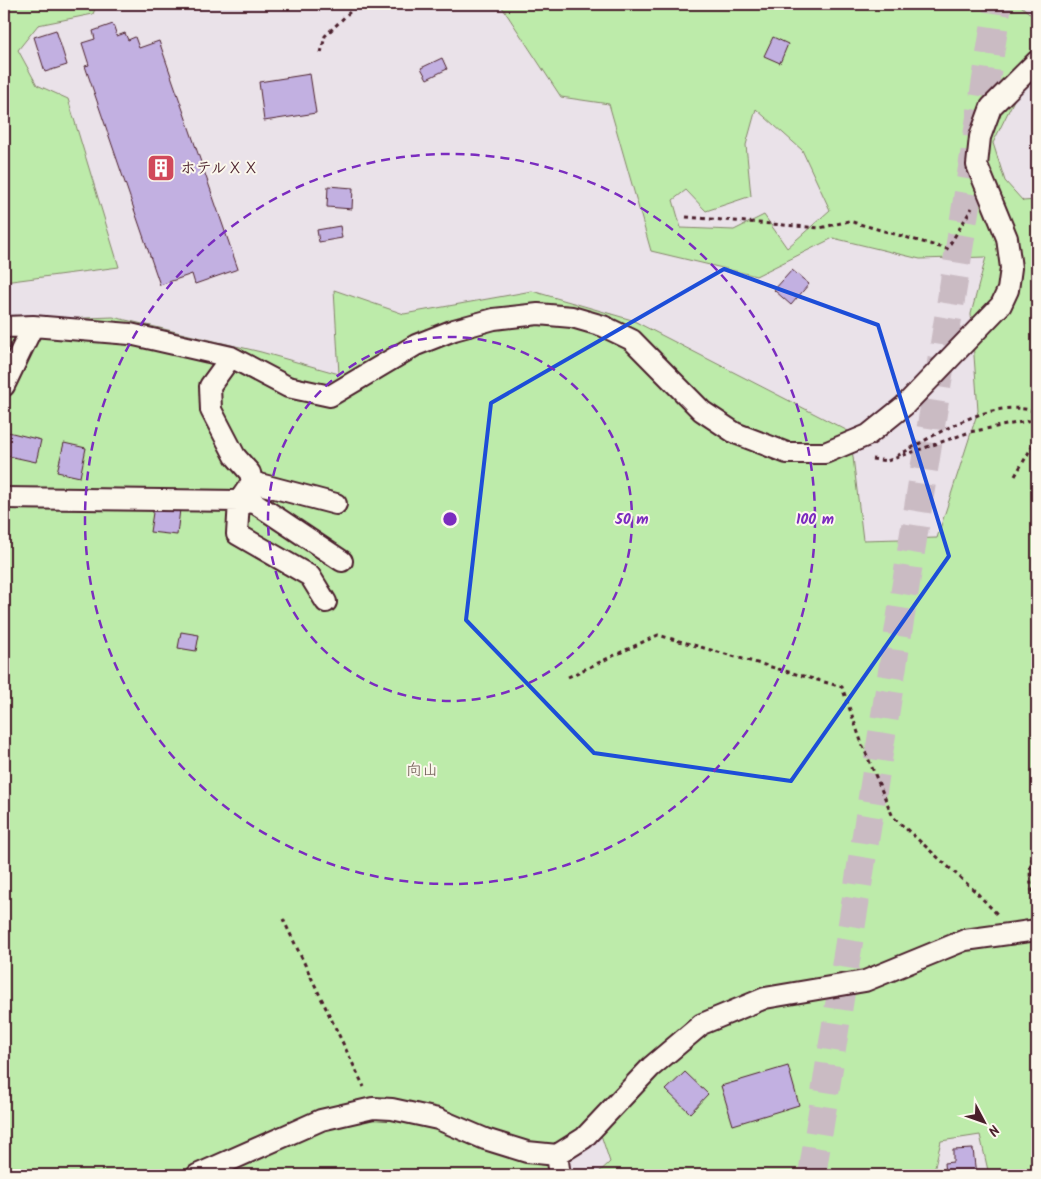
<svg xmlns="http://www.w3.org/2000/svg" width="1041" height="1179" font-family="Kalam,'Klee One',sans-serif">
<rect width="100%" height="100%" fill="#eae2e9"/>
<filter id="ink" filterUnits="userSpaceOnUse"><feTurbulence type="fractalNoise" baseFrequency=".02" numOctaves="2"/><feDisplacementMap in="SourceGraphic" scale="10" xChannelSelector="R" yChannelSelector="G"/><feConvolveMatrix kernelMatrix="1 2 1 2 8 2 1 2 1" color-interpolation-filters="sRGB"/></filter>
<g filter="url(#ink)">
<!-- green -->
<path fill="#bdebaa" stroke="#84856a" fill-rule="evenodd" d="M 4,4 L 97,4 L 93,14 L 38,25 L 18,50 L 37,85 L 68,99 L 119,267 L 4,282 Z
M 500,4 L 1019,4 L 1037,20 L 1037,53 L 993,143 L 1005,181 L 1023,201 L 1037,200 L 1037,1175 L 989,1175 L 980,1135 L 941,1141 L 933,1175 L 596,1175 L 610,1162 L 601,1135 L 553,1175 L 4,1175 L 4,321 L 113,317 L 261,352 L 339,374 L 334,290 L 404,314 L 532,291 L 632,320 L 850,432 L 863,540 L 937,538 L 978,411 L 971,314 L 986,257 L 920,259 L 833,238 L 756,276 L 651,251 L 609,104 L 561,97 ZM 756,109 L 802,150 L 830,210 L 787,248 L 764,215 L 734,230 L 681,228 L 673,200 L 686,190 L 706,211 L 751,196 L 746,145 Z"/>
<!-- building -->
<path fill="#c2b0e1" stroke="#4a1f2b" d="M 113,24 L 117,36 L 125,33 L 128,40 L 135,37 L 139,48 L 159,41 L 238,269 L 195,284 L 192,274 L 160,285 L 85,66 L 89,65 L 82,43 L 95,39 L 93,31 Z
M 56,30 L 67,65 L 45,72 L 34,37 Z
M 773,37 L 788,44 L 780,63 L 764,56 Z
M 442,58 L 447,69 L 427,79 L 421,68 Z
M 310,74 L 316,113 L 264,121 L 259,82 Z
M 328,186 L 353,188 L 352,209 L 327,207 Z
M 340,226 L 342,238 L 319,242 L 317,230 Z
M 792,270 L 809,284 L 791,305 L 774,290 Z
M 4,431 L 41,440 L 36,462 L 4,455 Z
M 64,443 L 86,448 L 80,477 L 57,472 Z
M 154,506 L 180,509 L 177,535 L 150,532 Z
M 181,632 L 199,635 L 196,651 L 178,648 Z
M 788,1066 L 799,1105 L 733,1125 L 721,1086 Z
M 685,1072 L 708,1094 L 690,1113 L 666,1090 Z
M 973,1149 L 976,1175 L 945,1175 L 944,1163 L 953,1162 L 953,1150 Z"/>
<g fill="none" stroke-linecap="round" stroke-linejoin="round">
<!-- secondary-tunnel -->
<path stroke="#cabbc3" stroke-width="28" stroke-dasharray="28 14" stroke-linecap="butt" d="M 812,1175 L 998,4"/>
<defs>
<path id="street" d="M 4,327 L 33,326 L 130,334 L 231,357 L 288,387 L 330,396 L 416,345 L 454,330 L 494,319 L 538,314 L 572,317 L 603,326 L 632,340 L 702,411 L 735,433 L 787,453 L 825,453 L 868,435 L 904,406 L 1001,305 L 1008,290 L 1011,268 L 1007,238 L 977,165 L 980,137 L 991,107 L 1037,61
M 231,357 L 210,386 L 211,410 L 235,456 L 250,473 L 252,482
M 4,386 L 33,326
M 4,498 L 239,501 L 237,534 L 310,576 L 326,602
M 336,504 L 252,482 L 239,501 L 255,503 L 342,561
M 557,1155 L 560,1175
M 197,1175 L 321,1120 L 373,1108 L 392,1109 L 438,1119 L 485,1139 L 527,1152 L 557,1155 L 584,1138 L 651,1067 L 702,1024 L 765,998 L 865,981 L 965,940 L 1037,930"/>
</defs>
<!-- street casing -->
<use href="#street" stroke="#4a1f2b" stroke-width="24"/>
<!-- path -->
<path stroke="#4a1f2b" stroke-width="3" stroke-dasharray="4 4" stroke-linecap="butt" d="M 321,53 L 325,36 L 358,4
M 686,217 L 820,228 L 849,221 L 947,249 L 972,208
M 897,456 C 936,435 992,396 1037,412
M 872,459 L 887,461 L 970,432 L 1037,419
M 1015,476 L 1037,438
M 568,677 L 658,635 L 842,687 L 862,744 L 893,817 L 975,891 L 997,914
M 1037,908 C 1030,886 1026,868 1037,847
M 283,919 L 364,1087"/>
<!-- street -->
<use href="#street" stroke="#fbf7ec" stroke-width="20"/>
</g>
</g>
<!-- marked area -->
<path fill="none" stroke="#1d4ed8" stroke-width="4" stroke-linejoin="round" d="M 724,269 L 878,325 L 949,556 L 791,781 L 594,753 L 466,620 L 491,403 Z"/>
<!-- distance rings -->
<g fill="none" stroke="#7b2cbf" stroke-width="2.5" stroke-dasharray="9 6">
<circle cx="450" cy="519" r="182"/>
<circle cx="450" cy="519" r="365"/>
</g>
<!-- icons -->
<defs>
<symbol id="building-square" viewBox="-11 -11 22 22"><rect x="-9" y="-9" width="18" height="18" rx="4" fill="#d1495b" stroke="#fbf7ec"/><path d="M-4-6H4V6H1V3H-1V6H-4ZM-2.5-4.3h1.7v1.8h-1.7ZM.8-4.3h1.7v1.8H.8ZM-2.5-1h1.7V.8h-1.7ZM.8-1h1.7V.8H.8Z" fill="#fff"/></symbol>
</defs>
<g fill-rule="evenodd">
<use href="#building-square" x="145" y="152" width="32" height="32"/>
</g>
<g text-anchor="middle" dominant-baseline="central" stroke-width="4" stroke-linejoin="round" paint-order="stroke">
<!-- poi labels -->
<g font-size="16" font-weight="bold" fill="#4a1f2b" stroke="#fbf7ec" text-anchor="start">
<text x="180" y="168">ホテルＸＸ</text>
</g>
<!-- park labels -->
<g font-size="16" fill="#67524b" stroke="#fbf7ec">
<text x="422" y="770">向山</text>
</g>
</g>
<circle cx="450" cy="519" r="8" fill="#7b2cbf" stroke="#fbf7ec" stroke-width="2.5"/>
<g font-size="15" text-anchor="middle" font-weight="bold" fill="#7b2cbf" stroke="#fbf7ec" stroke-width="4" stroke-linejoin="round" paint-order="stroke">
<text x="632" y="524">50 m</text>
<text x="815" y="524">100 m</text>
</g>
<!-- margin -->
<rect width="1041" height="1179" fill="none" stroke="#fbf7ec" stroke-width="20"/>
<rect x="10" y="10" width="1021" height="1159" fill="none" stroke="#4a1f2b" stroke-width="2" filter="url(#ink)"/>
<!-- north arrow -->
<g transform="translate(984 1122) rotate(131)" stroke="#fbf7ec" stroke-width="4" paint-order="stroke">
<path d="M0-4L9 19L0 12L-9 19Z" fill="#4a1f2b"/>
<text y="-8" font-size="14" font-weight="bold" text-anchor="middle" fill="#4a1f2b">N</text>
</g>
</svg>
